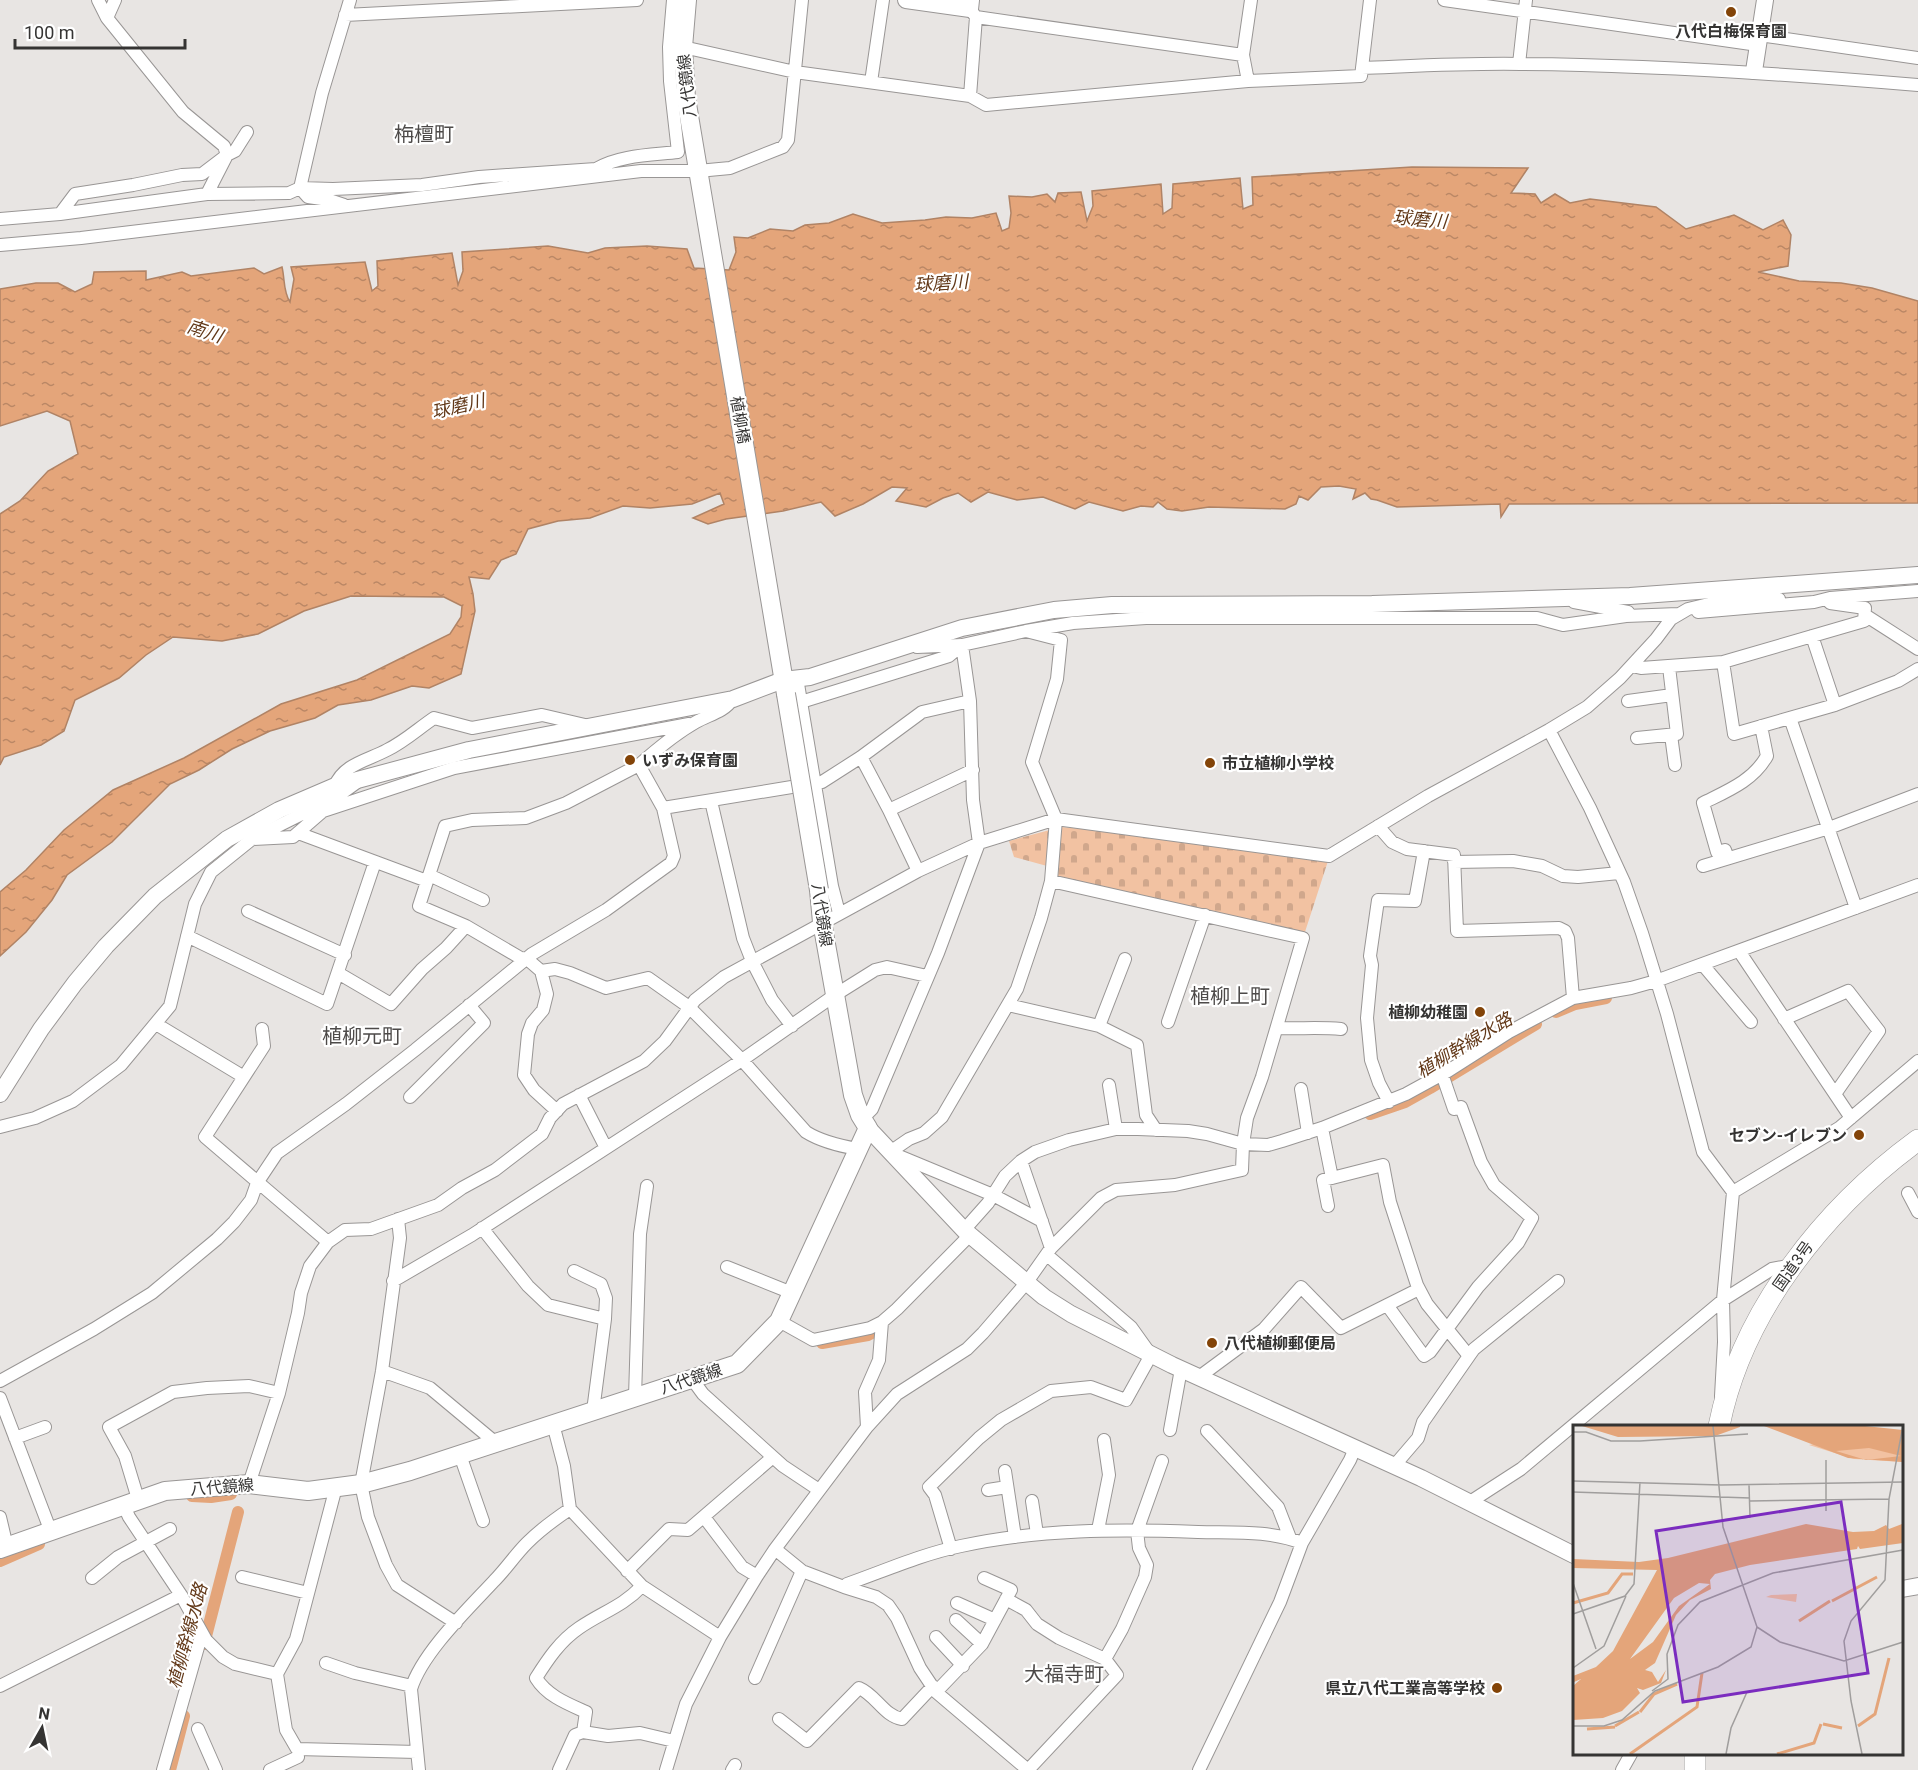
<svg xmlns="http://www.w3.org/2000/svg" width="1918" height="1770" font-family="Roboto,'Noto Sans JP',sans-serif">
<defs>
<pattern id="cemetery-stones" width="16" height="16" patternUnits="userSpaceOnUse" patternTransform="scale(1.5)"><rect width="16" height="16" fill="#f2c2a2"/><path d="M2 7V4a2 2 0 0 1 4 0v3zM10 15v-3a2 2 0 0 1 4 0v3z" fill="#d0a78c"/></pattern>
<pattern id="water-ripples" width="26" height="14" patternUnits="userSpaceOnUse" patternTransform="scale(1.5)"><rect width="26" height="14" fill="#e4a57a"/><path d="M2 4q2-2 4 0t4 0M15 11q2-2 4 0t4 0" fill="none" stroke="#ba8765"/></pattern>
</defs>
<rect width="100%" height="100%" fill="#e8e5e3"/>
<!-- cemetery -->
<path fill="url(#cemetery-stones)" d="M 1061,827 L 1160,836 L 1328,861 L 1304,935 L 1055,880 L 1047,866 L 1014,857 L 1009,841 Z"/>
<!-- water -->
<path fill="url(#water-ripples)" stroke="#b08365" stroke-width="1.5" d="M 1412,167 L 1528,168 L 1511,193 L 1535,194 L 1541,203 L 1555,194 L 1570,203 L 1590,199 L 1656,207 L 1686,229 L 1734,215 L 1763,230 L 1783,220 L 1791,235 L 1788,266 L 1758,272 L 1799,281 L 1841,283 L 1872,288 L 1918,301 L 1918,503 L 1509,504 L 1501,517 L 1500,504 L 1397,507 L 1377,500 L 1371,499 L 1365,493 L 1353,499 L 1356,489 L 1339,486 L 1321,487 L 1308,500 L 1299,496 L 1296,504 L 1285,509 L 1209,507 L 1182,511 L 1167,509 L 1158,502 L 1153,507 L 1141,506 L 1123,511 L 1089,502 L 1075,509 L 1043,497 L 1017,500 L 988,492 L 971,502 L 958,493 L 943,498 L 926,507 L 896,501 L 907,488 L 892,487 L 863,504 L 835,516 L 821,502 L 783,511 L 726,519 L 708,524 L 693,518 L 724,504 L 720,493 L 692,504 L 650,508 L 623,506 L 590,518 L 558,521 L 528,529 L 516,554 L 501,560 L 489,579 L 469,577 L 473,594 L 475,611 L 461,674 L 429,688 L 412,686 L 371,700 L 338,705 L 315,718 L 270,731 L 232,749 L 199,770 L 170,784 L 112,842 L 67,875 L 52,900 L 26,932 L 0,956 L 0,892 L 26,870 L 64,830 L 113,790 L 184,758 L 281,704 L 357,680 L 450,634 L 461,617 L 462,606 L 444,597 L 351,596 L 304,611 L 258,634 L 222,641 L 173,637 L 146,655 L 119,678 L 75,700 L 64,731 L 41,745 L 4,757 L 0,765 L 0,514 L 20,501 L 48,471 L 78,454 L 70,421 L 47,411 L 0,426 L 0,289 L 36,283 L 58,283 L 75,292 L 92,284 L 94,272 L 146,271 L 146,280 L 182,272 L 191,276 L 254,268 L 264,274 L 282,267 C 285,279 283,292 290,302 L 294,279 L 291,267 L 365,262 L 372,291 L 378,286 L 377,261 L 452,253 L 458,285 L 463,271 L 462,252 L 548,246 L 588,253 L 605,248 L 647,246 L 687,249 L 694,268 L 729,270 L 736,252 L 734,237 L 748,238 L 770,229 L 793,231 L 805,225 L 829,223 L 853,214 L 882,223 L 925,220 L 946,217 L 972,218 L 996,213 L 1002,231 L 1009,228 L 1011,213 L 1009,196 L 1032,197 L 1047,194 L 1055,202 L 1058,193 L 1081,192 L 1087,221 L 1093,206 L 1092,191 L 1161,184 L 1163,214 L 1172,208 L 1173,184 L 1240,178 L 1243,209 L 1253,205 L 1252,177 Z"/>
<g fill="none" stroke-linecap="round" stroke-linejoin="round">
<!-- canal -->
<path stroke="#e4a57a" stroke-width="12" d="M 1556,1012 L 1575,1004 L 1606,998
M 1370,1114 L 1405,1102 L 1430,1088 L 1536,1024
M 822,1343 L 868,1335 L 881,1328
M 192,1496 L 211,1497 L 231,1494
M 0,1561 L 39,1544
M 204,1644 L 238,1512
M 170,1770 L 184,1716"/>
<defs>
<path id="street" d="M 98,0 L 107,18 L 115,0
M 1444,0 L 1758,45
M 970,9 L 976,17 L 1243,55 L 1251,0
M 345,15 L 637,0
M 1759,35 L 1918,58
M 683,47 L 795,72 L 970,96 L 986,105 L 1248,81 L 1361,76 L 1362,68 C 1415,66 1468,63 1521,64 C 1654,65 1786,74 1918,85
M 1243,55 L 1248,81
M 1519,64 L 1526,0
M 1362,68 L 1370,0
M 871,82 L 883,0
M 970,96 L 976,17
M 300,188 L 333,189 L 422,185 L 479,177 L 596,169 C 619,155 652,155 678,152 L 670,81 L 669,47 L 673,0
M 300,188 L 308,197 L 329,200 L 344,205
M 207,194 L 227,155 L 235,151 L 247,132
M 60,214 L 75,194 L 133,185 L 182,175 L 202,174 L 227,155 L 224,146 L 183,112 L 107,18
M 0,219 L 60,214 L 207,194 L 289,193 L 300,188 L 322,93 L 350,0
M 0,245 L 81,238 L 641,171 L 698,171 L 730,168 L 783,147 L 788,140 L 802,0
M 1742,596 L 1779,599
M 1574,602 L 1628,612
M 1698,612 L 1814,602 L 1830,598 L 1918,591
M 1865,615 L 1918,649
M 1026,631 L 1073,623 L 1146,618 L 1537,618 L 1563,625 L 1626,616 L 1678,614
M 1812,636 L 1835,705 L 1734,734 L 1723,662 L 1864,621 L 1865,608 L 1830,603
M 1632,666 L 1641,668 L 1723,662
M 797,678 L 832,886 L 839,913
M 1628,701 L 1672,695
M 801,702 L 949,656 L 962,645 L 1026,631 L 1061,640 L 1057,679 L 1032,762 L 1056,819 L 1051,881 L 1041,918 L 1017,989 L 942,1117 L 924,1133 L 909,1139 L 890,1152
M 1835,705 L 1898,681 L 1918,669
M 1790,718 L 1856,908
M 1671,735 L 1675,765
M 1637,738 L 1677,734 L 1669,667
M 861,757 L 889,810 L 918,871
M 335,786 C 343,764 369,760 387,750 C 404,742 419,728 434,718 L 472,728 L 542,715 L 585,725
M 711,801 L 743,938 L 752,961 L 772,1000 L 792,1026
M 663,808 L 822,782 L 861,757 L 922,712 L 970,701
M 889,810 L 973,770
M 1378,826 L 1392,842 L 1407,849 L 1454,855 L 1457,931 L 1559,928 L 1565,931 L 1568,938 L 1573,998
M 298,833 L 427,881
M 256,837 L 338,796 L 356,783
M 1728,858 L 1725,850 L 1717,852 L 1703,803 C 1727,791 1753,781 1767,756 L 1761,726
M 1454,862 L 1513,861 L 1542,866 L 1563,876 L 1578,877 L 1619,873
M 1703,866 L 1829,828 L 1918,794
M 429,875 L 483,900
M 1051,881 L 1303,938 L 1262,1077 L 1247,1118 L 1243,1144 L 1242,1170 L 1175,1185 L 1116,1190 L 1101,1198 L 1051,1248
M 248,911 L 345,955
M 187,936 L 327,1004 L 375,862
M 1739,951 L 1851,1118
M 526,958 L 541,971 L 547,994 L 543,1010 L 532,1023 L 528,1034 L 524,1075 L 534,1090 L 557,1111
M 524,960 L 466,926 L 419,906 L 445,826 L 472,820 L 526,818 L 566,803 L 639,765
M 1703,965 L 1751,1022
M 541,971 L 555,969 L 570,973 L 606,988 L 648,978 L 689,1007 L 742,1060 L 806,1132 C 822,1142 840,1146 858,1149
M 338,973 L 391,1004 L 422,969 L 446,948 L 466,926
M 1008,1005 L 1099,1026 L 1137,1045 L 1146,1115 L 1156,1130
M 1784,1019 L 1848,991 L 1879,1031 L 1835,1094
M 1168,1022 L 1205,915
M 156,1024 L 244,1077
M 1099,1026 L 1125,959
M 1277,1028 C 1298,1029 1319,1027 1341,1029
M 262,1029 L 264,1046 L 205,1137 L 328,1242
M 1109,1085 L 1116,1129
M 1301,1089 L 1308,1133
M 579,1095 L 606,1148
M 410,1097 L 484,1023 L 469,1005
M 1389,1102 L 1379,1083 L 1371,1060 L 1367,1018 L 1372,965 L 1370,956 L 1378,900 L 1415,901 L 1424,851
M 860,1115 L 867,1114 L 872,1109 L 938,953 L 979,843 L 973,800 L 970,701 L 962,645 L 917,647
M 0,1127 L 35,1118 L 73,1101 L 121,1065 L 170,1006 L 195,904 L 211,872 L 252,839 L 293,837 L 323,811 L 454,768 L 689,724
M 1322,1128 L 1332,1178 L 1383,1165 L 1390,1202 L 1417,1285 L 1427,1304 L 1469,1356 L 1423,1422 L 1418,1438 L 1394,1466
M 894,1154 L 993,1195 L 1042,1221
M 1733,1192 L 1839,1128 L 1918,1061
M 1908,1193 L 1918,1212
M 1328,1206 L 1323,1180 L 1332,1178
M 398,1219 L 400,1238 L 382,1371 L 361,1484 L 368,1517 L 386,1565 L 397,1585 L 456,1623
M 482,1228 L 528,1286 L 548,1305 L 605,1319 L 593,1411
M 964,1230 L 988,1203 L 1005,1176 L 1021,1161 L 1035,1152 L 1069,1140 L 1116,1129 L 1138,1129 L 1188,1131 L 1207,1134 L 1243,1144 L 1268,1145 L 1282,1141 L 1322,1128 L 1406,1094 L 1448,1071 L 1509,1032 L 1573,998 L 1631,988 L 1656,981 L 1918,885
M 727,1267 L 792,1293
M 574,1271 L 601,1284 L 606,1298 L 605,1319
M 393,1281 L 472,1235 L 742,1060 L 835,995 L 875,970 L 887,967 L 927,976
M 1387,1305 L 1424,1356 L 1430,1352 L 1478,1287 L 1518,1243 L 1532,1218 L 1494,1185 L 1481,1162 L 1461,1107 L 1454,1109 L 1442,1074
M 779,1321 L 813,1340 L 870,1328 L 882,1322 L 897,1309 L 970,1235
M 1469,1356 L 1474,1349 L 1558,1281
M 382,1371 L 430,1388 L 496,1443
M 1199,1377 L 1264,1329 L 1301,1287 L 1341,1328 L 1419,1289
M 692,1379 L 703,1394 L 783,1466 L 819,1490
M 0,1381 L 94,1329 L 152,1293 L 217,1239 L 234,1222 L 251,1200 L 257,1183 L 277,1153 L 346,1104 L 415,1050 L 532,954 L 606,910 L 671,863 L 674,856 L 663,808 L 639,765 C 657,749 675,734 696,722 C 708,715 724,712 732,700
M 1721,1396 L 1724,1342 L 1723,1300 L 1733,1192 L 1703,1152 L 1667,1014 L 1642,933 L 1624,882 L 1590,808 L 1549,730 L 1587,707 L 1620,678 L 1656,639 L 1671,619 L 1688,609 L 1742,596 L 1741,588
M 635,1397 L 640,1234 L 647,1186
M 0,1398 L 51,1532
M 553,1424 L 564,1466 L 570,1509 L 642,1586 L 720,1637
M 867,1427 L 865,1392 L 879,1360 L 882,1322
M 1170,1430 L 1181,1369
M 1207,1431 L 1278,1507 L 1290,1538
M 15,1438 L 45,1427
M 460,1455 L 483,1521
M 1005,1471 L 1015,1537
M 249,1484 L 279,1393 L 298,1313 L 301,1293 L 310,1266 L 328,1242 L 345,1230 L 371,1229 L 438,1205 L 462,1188 L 495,1170 L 542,1134 L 550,1118 L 563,1104 L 644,1061 L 665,1041 L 695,1000 L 724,977 L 918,871 L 979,843 L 1056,819 L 1329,856 L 1428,796 L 1549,730
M 988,1490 L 1007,1487
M 138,1499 L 125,1456 L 109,1427 L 173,1392 L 207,1388 L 249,1386 L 279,1393
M 1032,1501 L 1037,1534
M 1470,1502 L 1521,1469 L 1723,1300 L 1772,1269 L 1793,1265
M 124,1506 L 129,1517 L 181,1595 L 206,1640 L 223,1657 L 235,1664 L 277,1674 L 286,1730 L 297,1749 L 417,1752
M 0,1517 L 7,1547
M 704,1517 L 742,1567 L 757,1576
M 1098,1530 L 1109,1475 L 1104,1440
M 775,1549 L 802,1571 L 844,1587 L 876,1597 L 888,1605 L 897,1618 L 920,1668 L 936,1692 L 1028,1770
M 951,1549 L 935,1495 L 929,1487 L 979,1438 L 1001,1420 L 1051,1391 L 1091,1387 L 1126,1400 L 1151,1355 L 1131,1327 L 1047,1255
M 627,1571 L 669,1529 L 688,1530 L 773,1457
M 242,1577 L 308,1593
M 92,1578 L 118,1557 L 170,1529
M 844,1587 L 847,1584 C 884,1571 922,1554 961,1546 C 1039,1529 1118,1529 1198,1532 C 1232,1533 1270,1530 1302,1543
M 1006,1599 L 1026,1610 L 1037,1624 L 1059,1638 L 1105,1659 L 1117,1675 L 1028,1770
M 957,1603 L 995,1620
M 956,1620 L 982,1644
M 936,1637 L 963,1666
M 1105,1659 L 1122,1629 L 1145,1577 L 1147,1565 L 1139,1548 L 1137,1531 L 1162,1461
M 326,1663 L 355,1673 L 412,1686
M 277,1674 L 296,1639 L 336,1487
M 755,1678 L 802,1571
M 0,1686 L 181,1595
M 936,1692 L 982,1644 L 1011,1590 L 984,1578
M 779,1719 L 807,1741 L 859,1688 C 876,1695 884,1716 902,1719 L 933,1686
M 198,1729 L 216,1770
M 583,1732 L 608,1736 L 640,1733 L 674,1741
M 163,1770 L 202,1633
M 270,1770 L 298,1757
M 419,1770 L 411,1689 C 422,1653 468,1609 494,1581 C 506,1569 515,1555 527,1543 C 540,1530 555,1519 570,1509
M 559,1770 L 575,1735 L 583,1732 L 586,1712 C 568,1704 547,1696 536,1678 C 548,1659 560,1641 579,1628 C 602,1612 622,1607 642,1586
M 666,1770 L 686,1704 L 720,1637 L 757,1576 L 775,1549 L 867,1427 L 897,1394 L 967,1349 L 983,1333 L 1027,1282 L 1051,1248 L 1021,1161
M 732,1770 L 735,1765
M 1199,1770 L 1280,1602 L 1302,1543 L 1350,1460 L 1355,1448
M 1622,1770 L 1631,1754"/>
<path id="secondary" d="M 906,0 L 970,9 L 971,0
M 1754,71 L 1765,0
M 0,1094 L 41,1029 L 75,983 L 106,946 L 155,896 L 227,839 L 279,810 L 335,786 L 469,750 L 733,699 L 783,680 L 810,677 L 962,628 L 1054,610 L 1112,605 L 1372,604 L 1630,596 L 1918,575
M 868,1128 L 964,1230 L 1044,1297 L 1071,1314 L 1172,1365 L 1421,1478 L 1574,1555
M 1902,1589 L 1918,1586"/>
<path id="primary" d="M 687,0 L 683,47 L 686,98 L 786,694
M 0,1549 L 165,1491 L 249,1484 L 308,1491 L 361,1484 L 410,1471 L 737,1364 L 779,1321 L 868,1128 L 860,1115 L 853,1095 L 822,922 L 819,890"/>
<path id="highway" d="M 1719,1426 C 1742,1311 1825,1208 1918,1140
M 1695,1770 L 1695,1754"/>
</defs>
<!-- street casing -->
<use href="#street" stroke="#999695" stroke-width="14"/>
<!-- secondary casing -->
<use href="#secondary" stroke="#999695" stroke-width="18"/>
<!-- primary casing -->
<use href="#primary" stroke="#999695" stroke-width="20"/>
<!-- highway casing -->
<use href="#highway" stroke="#999695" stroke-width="22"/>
<!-- street -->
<use href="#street" stroke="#fff" stroke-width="12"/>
<!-- secondary -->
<use href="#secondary" stroke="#fff" stroke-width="16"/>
<!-- primary -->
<use href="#primary" stroke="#fff" stroke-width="18"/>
<!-- highway -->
<use href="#highway" stroke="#fff" stroke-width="21"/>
<defs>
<path id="primary-bridge" d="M 786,694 L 819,890"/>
</defs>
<!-- primary-bridge casing -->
<use href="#primary-bridge" stroke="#999695" stroke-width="20" stroke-linecap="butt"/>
<!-- primary-bridge -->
<use href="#primary-bridge" stroke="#fff" stroke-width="18"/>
</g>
<!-- markers -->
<g fill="#834408" stroke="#fff" stroke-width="2">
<circle cx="1731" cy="12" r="6"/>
<circle cx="630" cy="760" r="6"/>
<circle cx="1210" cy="763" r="6"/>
<circle cx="1480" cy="1012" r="6"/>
<circle cx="1859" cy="1135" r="6"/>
<circle cx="1212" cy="1343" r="6"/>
<circle cx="1497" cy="1688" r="6"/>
</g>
<g text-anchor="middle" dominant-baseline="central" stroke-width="4.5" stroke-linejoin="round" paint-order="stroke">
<!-- poi labels -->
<g font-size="16" font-weight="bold" fill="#353433" stroke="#fff" text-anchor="start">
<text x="1731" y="31" text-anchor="middle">八代白梅保育園</text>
<text x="642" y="760">いずみ保育園</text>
<text x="1222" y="763">市立植柳小学校</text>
<text x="1468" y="1012" text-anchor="end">植柳幼稚園</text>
<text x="1847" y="1135" text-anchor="end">セブン-イレブン</text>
<text x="1224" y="1343">八代植柳郵便局</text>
<text x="1485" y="1688" text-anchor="end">県立八代工業高等学校</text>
</g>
<!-- street labels -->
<g font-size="16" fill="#353433" stroke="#fff">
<text transform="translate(687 86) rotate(-96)">八代鏡線</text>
<text transform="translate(740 420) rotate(80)">植柳橋</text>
<text transform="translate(822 915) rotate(82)">八代鏡線</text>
<text transform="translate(1793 1266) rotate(-55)">国道3号</text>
<text transform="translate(691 1379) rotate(-18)">八代鏡線</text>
<text transform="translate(222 1487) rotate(-4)">八代鏡線</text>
</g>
<!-- water labels -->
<g font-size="18" font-style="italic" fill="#623818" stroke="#fff">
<text transform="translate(1420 219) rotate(5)">球磨川</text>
<text transform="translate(941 283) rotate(-4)">球磨川</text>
<text transform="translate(205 331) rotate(18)">南川</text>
<text transform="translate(458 406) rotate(-13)">球磨川</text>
<text transform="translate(1464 1045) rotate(-31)">植柳幹線水路</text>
<text transform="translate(187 1636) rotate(-75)">植柳幹線水路</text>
</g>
<!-- quarter labels -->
<g font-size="20" fill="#4d4a49" stroke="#fff">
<text x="424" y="134">栴檀町</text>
<text x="1230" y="996">植柳上町</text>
<text x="362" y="1036">植柳元町</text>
<text x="1064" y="1674">大福寺町</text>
</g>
</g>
<!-- overview -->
<g transform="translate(1573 1425)">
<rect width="330" height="330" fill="#e8e5e3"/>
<path d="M 264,14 L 328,27 L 330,37 L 281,34 L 236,20 Z" fill="#f2c2a2"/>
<path d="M 224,169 L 223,177 L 193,172 L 198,170 Z" fill="#f2c2a2"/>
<path d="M 9,1 L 167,1 L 167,2 L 142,11 L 45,12 ZM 191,1 L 292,1 L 330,5 L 330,37 L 275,33 ZM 296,23 L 328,31 L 293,35 L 263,26 ZM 233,99 L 280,107 L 301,106 L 313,100 L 316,104 L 329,99 L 330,118 L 287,124 L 285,121 L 284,124 L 177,140 L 142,149 L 137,155 L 138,164 L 117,175 L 103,190 L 82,238 L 72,245 L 79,247 L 85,257 L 93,245 L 88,258 L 70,265 L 64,263 L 67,268 L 49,286 L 30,293 L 0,295 L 0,261 L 8,254 L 1,257 L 0,251 L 23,242 L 40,226 L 84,145 L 0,143 L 0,134 L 66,137 L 95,133 ZM 126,158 L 137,159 L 106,181 L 80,217 L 57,234 L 101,173 Z" fill="#e4a57a" fill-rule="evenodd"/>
<path fill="none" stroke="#e4a57a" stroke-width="3" d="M 259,176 L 304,152M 0,178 L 35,168 L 49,149 L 60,149M 226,196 L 257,176M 67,287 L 81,269 L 104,259M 250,299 L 269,303M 42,301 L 66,287M 285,301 L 302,289 L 316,233M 14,304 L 42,302M 57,329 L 124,282 L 129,248M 204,329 L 241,318 L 248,299"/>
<path fill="none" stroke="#a09e9d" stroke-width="1.5" d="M 0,7 L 13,7 L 38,16 L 67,16 L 175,9M 253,35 L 253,86M 0,56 L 148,60 L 330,57M 0,67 L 177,73M 177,76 L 316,74M 149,95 L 177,92 L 176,60M 0,158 L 23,224M 0,189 L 52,171 L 61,159 L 67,57M 184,202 L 207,217 L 271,236 L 330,217M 0,243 L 31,221 L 53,171M 79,266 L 95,254 L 94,229 L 105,200 L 127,177 L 200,148 L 330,125M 0,301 L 31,301 L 49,295 L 82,266 L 145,242 L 178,222 L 184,202 L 150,102 L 140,1M 153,329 L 158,303 L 174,267M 289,329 L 278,276 L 271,216 L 278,196 L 312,155 L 316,74 L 330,1"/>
<path fill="#7b2cbf" fill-opacity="0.15" stroke="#7b2cbf" stroke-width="3" d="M 268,77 L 295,248 L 110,277 L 83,106 Z"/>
<rect width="330" height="330" fill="none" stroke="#353433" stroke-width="3"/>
</g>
<!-- north arrow -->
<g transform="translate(42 1728) rotate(9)" stroke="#ffffff" stroke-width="4.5" paint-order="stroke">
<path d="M0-4.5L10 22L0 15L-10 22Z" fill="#353433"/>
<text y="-9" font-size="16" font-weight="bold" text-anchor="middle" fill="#353433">N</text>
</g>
<!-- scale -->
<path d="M15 39v9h170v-9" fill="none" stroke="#353433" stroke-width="3"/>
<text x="24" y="39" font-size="18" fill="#353433" stroke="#ffffff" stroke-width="4.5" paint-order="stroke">100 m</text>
</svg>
